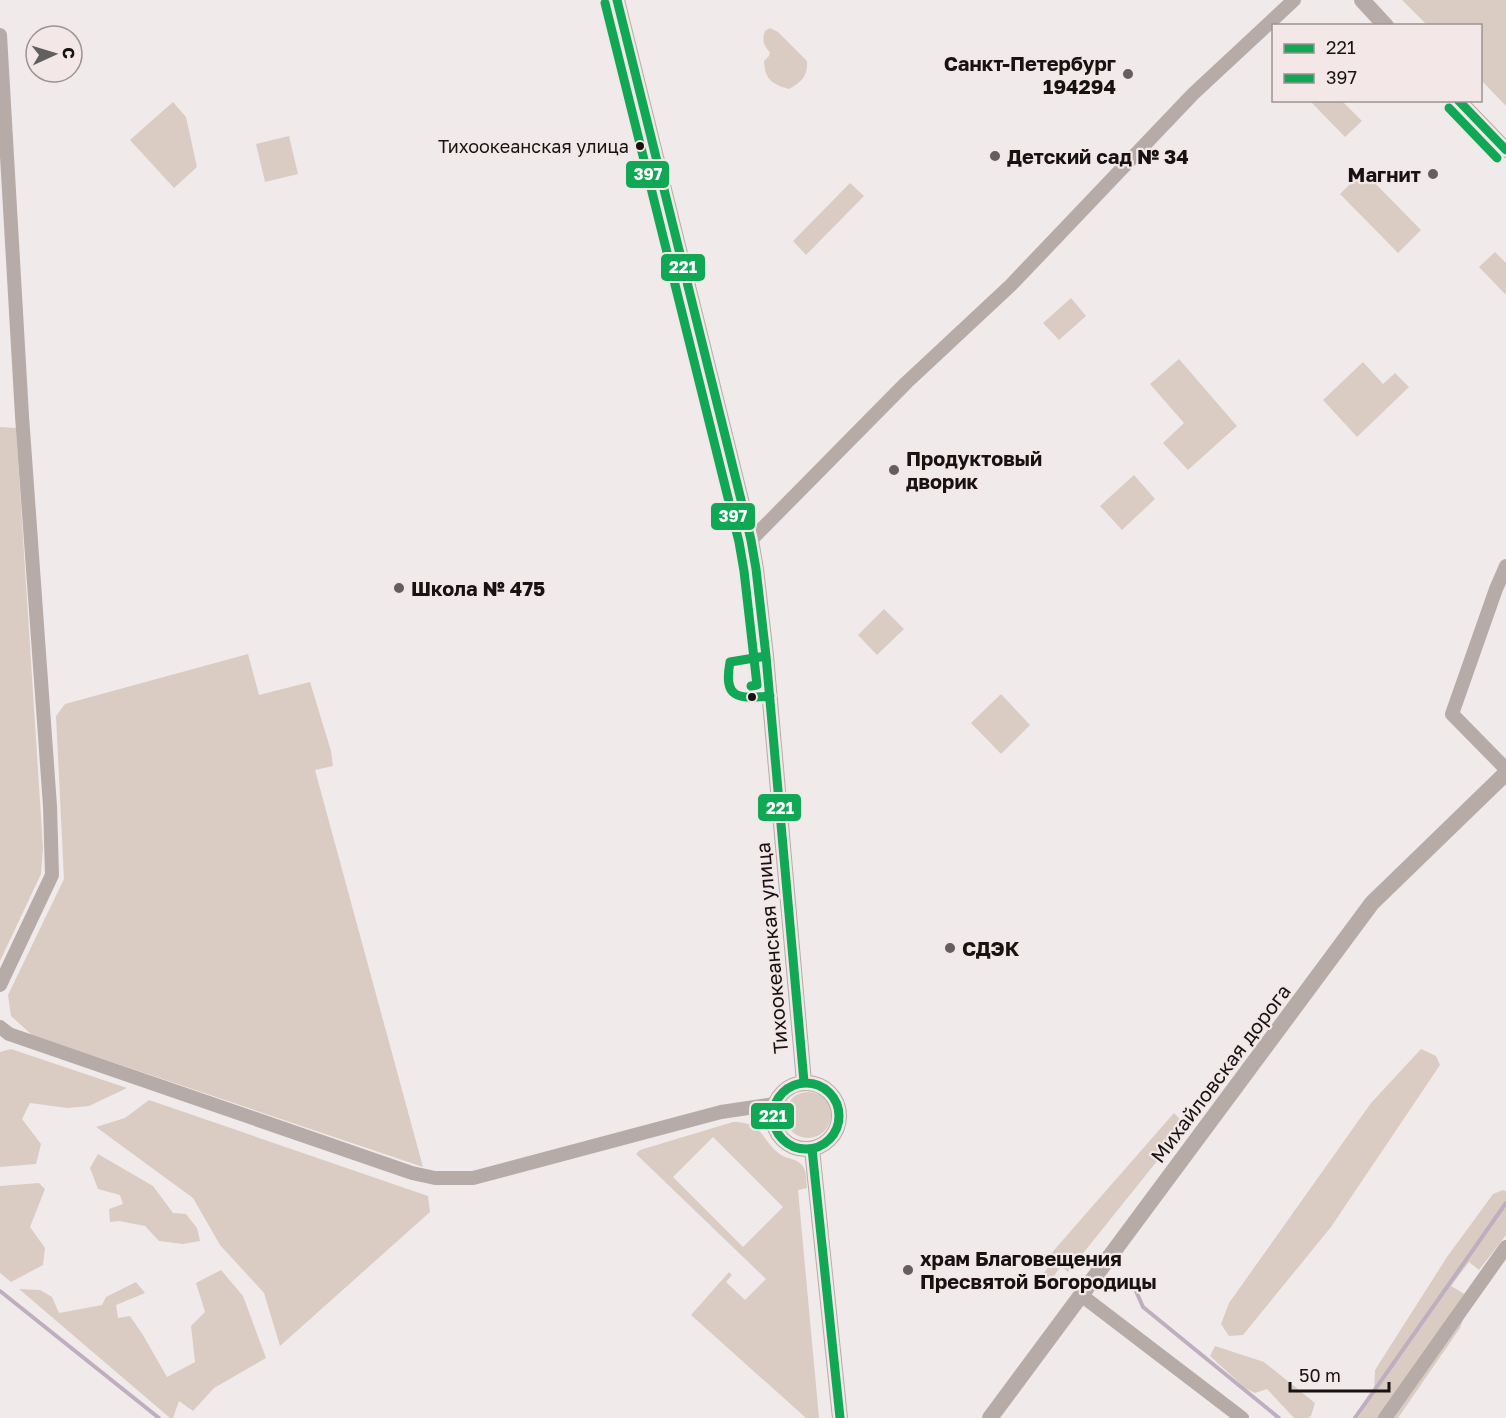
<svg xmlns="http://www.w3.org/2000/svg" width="1506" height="1418" font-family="'Golos Text',sans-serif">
<rect width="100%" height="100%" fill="#f1eaeb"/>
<!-- green -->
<path fill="#daccc3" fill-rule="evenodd" d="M 1402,0 L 1506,0 L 1506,106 L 1481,80 L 1480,26 L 1427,25 Z
M 770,28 L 778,32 L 807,61 C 808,76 802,82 789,89 C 772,84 765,80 764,61 L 769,56 L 770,52 C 763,45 762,40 765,31 Z
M 1310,101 L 1342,101 L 1362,121 L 1345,137 Z
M 173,102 L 186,117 L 197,167 L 174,188 L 130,140 Z
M 289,136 L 298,174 L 265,182 L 256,144 Z
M 1363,171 L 1421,230 L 1398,253 L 1340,194 Z
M 850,183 L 864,196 L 806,255 L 793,241 Z
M 1495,252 L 1506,263 L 1506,295 L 1479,267 Z
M 1071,298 L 1086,316 L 1059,340 L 1043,323 Z
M 1179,359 L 1237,426 L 1188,470 L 1163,443 L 1184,423 L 1150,384 Z
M 1363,362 L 1383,384 L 1395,373 L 1409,387 L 1357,437 L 1323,400 Z
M 0,427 L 16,428 L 43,848 L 41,874 L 0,961 Z
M 1134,475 L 1155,499 L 1122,530 L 1100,506 Z
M 884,609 L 904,629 L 877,655 L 858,635 Z
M 248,654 L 259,695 L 310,682 L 331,751 L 333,766 L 315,770 L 423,1167 L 32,1035 L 11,1016 L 8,995 L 64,879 L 56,716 L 65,704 Z
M 1001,694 L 1030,725 L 1001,754 L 971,723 Z
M 11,1049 L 127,1088 L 89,1106 L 67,1108 L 30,1103 L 22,1119 L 41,1144 L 36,1164 L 0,1167 L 0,1052 Z
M 1421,1049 L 1436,1056 L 1440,1065 L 1331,1227 L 1243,1335 L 1229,1336 L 1221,1324 L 1229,1303 L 1371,1103 Z
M785 1115a23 23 0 1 1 46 0a23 23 0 1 1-46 0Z
M 149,1100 L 428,1196 L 430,1212 L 280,1346 L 264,1293 L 220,1245 L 193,1198 L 96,1127 L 125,1118 Z
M 1174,1113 L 1186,1125 L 1068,1272 L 1061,1266 L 1051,1280 L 1043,1274 L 1053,1261 L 1048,1257 Z
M 733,1122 C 765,1122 760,1140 781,1155 C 788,1159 797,1159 802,1165 C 807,1171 806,1180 807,1188 L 798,1190 L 819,1418 L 806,1418 L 691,1315 L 729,1272 L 732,1275 L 726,1282 L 745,1300 L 766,1279 L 636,1154 L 640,1150 ZM 713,1137 L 783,1207 L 743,1247 L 673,1177 Z
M 98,1154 L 153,1186 L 173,1213 L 186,1214 L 197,1228 L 200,1241 L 183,1244 L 159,1241 L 145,1226 L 119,1221 L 110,1222 L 109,1209 L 123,1204 L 120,1195 L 98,1189 L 90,1168 Z
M 39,1183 L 45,1189 L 30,1227 L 45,1248 L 43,1265 L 11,1282 L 0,1273 L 0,1186 Z
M 1503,1190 L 1506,1191 L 1506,1235 L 1479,1270 L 1469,1262 L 1451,1286 L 1468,1296 L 1469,1303 L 1460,1328 L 1398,1418 L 1358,1418 L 1374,1393 L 1375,1370 L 1447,1257 L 1493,1194 Z
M 221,1270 L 243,1296 L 266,1358 L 214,1388 L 193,1411 L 179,1401 L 173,1418 L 170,1418 L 19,1289 L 40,1290 L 52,1297 L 59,1313 L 102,1305 L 106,1297 L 136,1282 L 145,1293 L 116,1305 L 118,1318 L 130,1316 L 143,1335 L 167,1377 L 195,1362 L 191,1326 L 205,1312 L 196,1283 Z
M 1215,1346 L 1264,1362 L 1315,1403 L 1311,1416 L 1308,1418 L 1294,1418 L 1267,1389 L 1255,1393 L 1245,1388 L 1210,1356 Z"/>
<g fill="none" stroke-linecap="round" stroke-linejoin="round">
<!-- stream -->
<path stroke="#bfaec0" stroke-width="4" d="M 1132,1282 L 1143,1307 L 1279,1418
M 0,1291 L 159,1418
M 1355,1418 L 1506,1203"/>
<!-- minor -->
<path stroke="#b7aba8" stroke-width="14" d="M 0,35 L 22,416 L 50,806 L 52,875 L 0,985
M 751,540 L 906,383 L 1011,285 L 1193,94 L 1294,0
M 1506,566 L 1496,589 L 1452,714 L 1506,769
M 0,1027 L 9,1034 L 412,1173 L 435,1178 L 473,1178 L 721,1112 L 775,1104
M 1081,1295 L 1242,1418
M 1385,1418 L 1506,1247"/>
<!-- tertiary -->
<path stroke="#b7aba8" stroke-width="16" d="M 617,0 L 751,540 L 756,569 L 766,656 L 804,1082
M 1362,0 L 1386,26
M 1458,100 L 1506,150
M773 1116a33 33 0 1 1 66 0a33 33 0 1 1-66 0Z
M 812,1149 L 840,1418
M 990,1418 L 1372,903 L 1506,773"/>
<defs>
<path id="bus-1" d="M 617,0 L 751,540 L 756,569 L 766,656 L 804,1082
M 1458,100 L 1506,150
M 766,656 L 730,662 C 723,699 738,699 770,696
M773 1116a33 33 0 1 1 66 0a33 33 0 1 1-66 0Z
M 812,1149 L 840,1418"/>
<path id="bus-2" d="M 605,3 L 739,542 L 744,571 L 757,685 L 751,686
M 1449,108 L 1497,158"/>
</defs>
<!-- bus-1 casing -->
<use href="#bus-1" stroke="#f4e7e8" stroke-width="14"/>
<!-- bus-2 casing -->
<use href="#bus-2" stroke="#f4e7e8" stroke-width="14"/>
<!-- bus-1 -->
<use href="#bus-1" stroke="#10a855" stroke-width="9"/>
<!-- bus-2 -->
<use href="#bus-2" stroke="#10a855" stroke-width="9"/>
</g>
<!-- markers -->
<g fill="#635e5f" stroke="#f4e7e8" stroke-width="2">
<circle cx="1128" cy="74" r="6"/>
<circle cx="995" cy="156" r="6"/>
<circle cx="1433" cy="174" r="6"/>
<circle cx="894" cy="470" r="6"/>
<circle cx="399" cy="588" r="6"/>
<circle cx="950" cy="948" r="6"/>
<circle cx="908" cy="1270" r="6"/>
</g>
<g fill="#171313" stroke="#f4e7e8" stroke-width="2">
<circle cx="640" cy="146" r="5"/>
<circle cx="752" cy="697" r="5"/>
</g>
<g text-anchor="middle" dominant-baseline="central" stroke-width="4.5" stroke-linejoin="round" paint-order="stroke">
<!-- bus labels -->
<g font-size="18" fill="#171313" stroke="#f4e7e8" text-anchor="end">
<text x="629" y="146">Тихоокеанская улица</text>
</g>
<!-- poi labels -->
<g font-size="20" font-weight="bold" fill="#171313" stroke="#f4e7e8" text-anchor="start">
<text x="1116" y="63" text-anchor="end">Санкт-Петербург<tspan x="1116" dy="23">194294</tspan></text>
<text x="1007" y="156">Детский сад № 34</text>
<text x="1421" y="174" text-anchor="end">Магнит</text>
<text x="906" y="458">Продуктовый<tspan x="906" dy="23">дворик</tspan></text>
<text x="411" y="588">Школа № 475</text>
<text x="962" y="948">СДЭК</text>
<text x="920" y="1258">храм Благовещения<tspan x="920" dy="23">Пресвятой Богородицы</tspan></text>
</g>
<!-- street labels -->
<g font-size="20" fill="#171313" stroke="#f4e7e8">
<text transform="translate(771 948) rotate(-95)">Тихоокеанская улица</text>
<text transform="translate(1220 1073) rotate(-53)">Михайловская дорога</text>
</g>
</g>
<g stroke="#f4e7e8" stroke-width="2">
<rect x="625" y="160" width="45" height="29" rx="6" fill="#10a855"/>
<rect x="660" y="253" width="46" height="29" rx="6" fill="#10a855"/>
<rect x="710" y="502" width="46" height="29" rx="6" fill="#10a855"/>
<rect x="757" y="793" width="45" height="29" rx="6" fill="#10a855"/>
<rect x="750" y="1102" width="45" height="28" rx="6" fill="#10a855"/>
</g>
<g font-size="16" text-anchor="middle" font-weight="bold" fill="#fff">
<text x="648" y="180">397</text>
<text x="683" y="273">221</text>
<text x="733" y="522">397</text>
<text x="780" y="814">221</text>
<text x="773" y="1122">221</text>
</g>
<!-- legend -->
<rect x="1272" y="24" width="210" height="78" fill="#f4e7e8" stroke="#9c9293" stroke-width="1.5"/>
<rect x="1284" y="44" width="30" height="9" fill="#10a855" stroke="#9c9293" stroke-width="1.5"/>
<text x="1326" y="54" font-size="18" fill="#171313">221</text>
<rect x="1284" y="74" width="30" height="9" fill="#10a855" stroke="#9c9293" stroke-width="1.5"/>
<text x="1326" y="84" font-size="18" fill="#171313">397</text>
<!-- north arrow -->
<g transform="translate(54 54) rotate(86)"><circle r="28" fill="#f4e7e8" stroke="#9c9293" stroke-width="1.5"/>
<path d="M0-4.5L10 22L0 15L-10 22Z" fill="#635e5f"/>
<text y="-9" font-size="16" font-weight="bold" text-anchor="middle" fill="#171313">С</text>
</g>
<!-- scale -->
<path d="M1290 1382v9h99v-9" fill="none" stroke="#171313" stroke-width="3"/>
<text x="1299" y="1382" font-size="18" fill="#171313" stroke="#f4e7e8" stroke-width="4.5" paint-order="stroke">50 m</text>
</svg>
